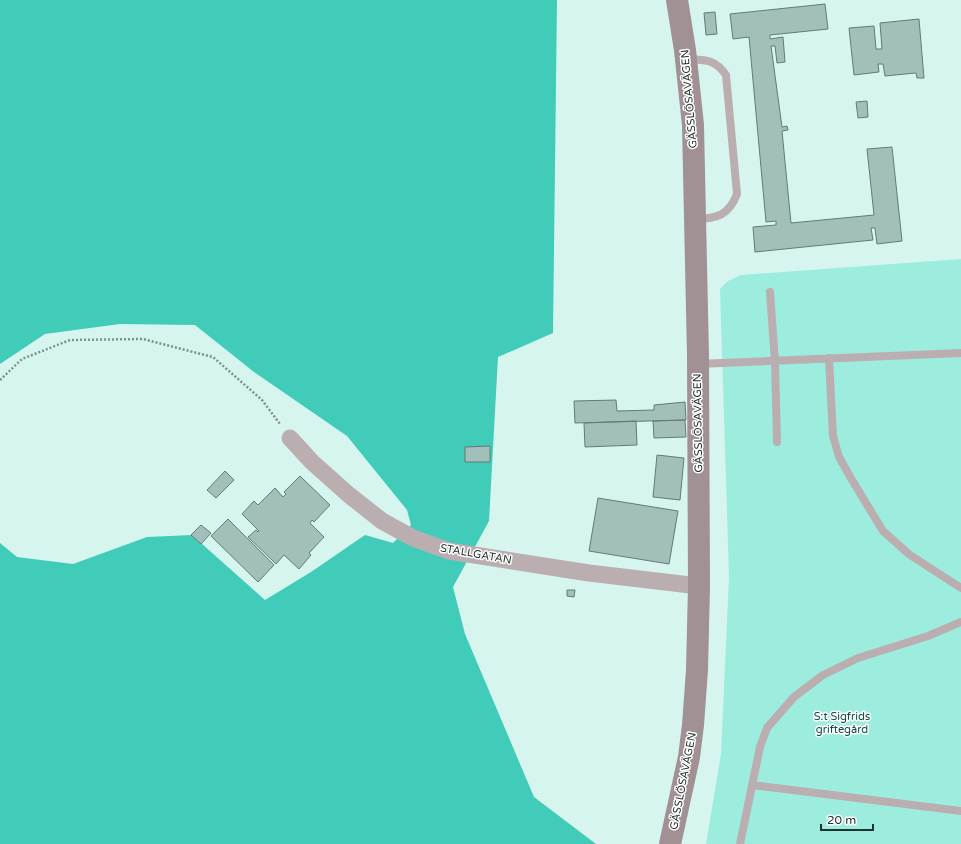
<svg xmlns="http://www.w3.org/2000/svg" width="961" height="844" font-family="'Varela Round',sans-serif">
<rect width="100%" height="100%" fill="#d7f5ef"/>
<!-- green -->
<path fill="#9cedde" d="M 961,259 L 961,844 L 706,844 L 721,754 L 729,577 L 720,289 L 728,281 L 741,275 Z"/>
<!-- forest -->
<path fill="#40ccb8" d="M 0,0 L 557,0 L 553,333 L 498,357 L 489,521 L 453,587 L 465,634 L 534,797 L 596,844 L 0,844 L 0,543 L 17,557 L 73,564 L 147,537 L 192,535 L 265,600 L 311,572 L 365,535 L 393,543 L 411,525 L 407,510 L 347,436 L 254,372 L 195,325 L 120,324 L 45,334 L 0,364 Z"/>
<!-- building -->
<path fill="#a2bfb9" stroke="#617c77" d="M 825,4 L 828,29 L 770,35 L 770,39 L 783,37 L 785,62 L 777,63 L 775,46 L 771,46 L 782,127 L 787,126 L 788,130 L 782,131 L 791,223 L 874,215 L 867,149 L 892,147 L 902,241 L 877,244 L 875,228 L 871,228 L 873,240 L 755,252 L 753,227 L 776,225 L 776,221 L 766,222 L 749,37 L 733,39 L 730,14 Z
M 715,12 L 717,34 L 706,35 L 704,13 Z
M 919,19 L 924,78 L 917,78 L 916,73 L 885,76 L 883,64 L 878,64 L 879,72 L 854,75 L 849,28 L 874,26 L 876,49 L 882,49 L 880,23 Z
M 867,101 L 868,117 L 858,118 L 856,102 Z
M 616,400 L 617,411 L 654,410 L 654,405 L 685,402 L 686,420 L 575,423 L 574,401 Z
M 685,420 L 686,437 L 654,438 L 653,421 Z
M 636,421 L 637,445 L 585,447 L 584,423 Z
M 490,446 L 490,462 L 465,462 L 465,447 Z
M 657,455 L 684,458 L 680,500 L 653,497 Z
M 225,471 L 234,480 L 216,498 L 207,490 Z
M 300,476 L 330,505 L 314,522 L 312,520 L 310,523 L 324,537 L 309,553 L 311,555 L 299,569 L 284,555 L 276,564 L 248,537 L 256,530 L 258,532 L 259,531 L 242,514 L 254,501 L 258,505 L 275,488 L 283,497 L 286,494 L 284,492 Z
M 598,498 L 678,511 L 669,564 L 589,551 Z
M 228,519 L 274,565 L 258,582 L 211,536 Z
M 201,525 L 211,533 L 201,544 L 191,535 Z
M 567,590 L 575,590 L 574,597 L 567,596 Z"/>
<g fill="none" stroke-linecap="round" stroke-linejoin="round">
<!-- path -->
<path stroke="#7c918c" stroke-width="2.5" stroke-dasharray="2 2" stroke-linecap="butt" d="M 0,380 L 22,359 L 70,340 L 143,339 L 213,357 L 262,400 L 280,424"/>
<!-- lane -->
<path stroke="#bbaeb1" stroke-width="8" d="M 688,59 C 706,60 715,59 726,75 L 737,194 C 729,215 717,219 695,219
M 770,292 L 775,362 L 777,442
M 829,358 L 833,436 L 839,457 L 852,480 L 883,531 L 910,555 L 961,588
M 698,364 L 961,353
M 752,785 L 961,811
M 740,844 L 760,747 L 767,728 L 794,697 L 823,675 L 858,658 L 928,636 L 961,622"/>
<!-- street -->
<path stroke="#bbaeb1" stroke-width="17" d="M 290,438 L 312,462 L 349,495 L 382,521 L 413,538 L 449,551 L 589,573 L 699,586"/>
<!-- secondary -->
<path stroke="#a19094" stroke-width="22" d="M 670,844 L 689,757 L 693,725 L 697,670 L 699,586 L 698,356 L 693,125 L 685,50 L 677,0"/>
</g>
<g text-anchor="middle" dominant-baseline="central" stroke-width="3" stroke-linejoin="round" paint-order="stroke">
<!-- street labels -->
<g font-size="11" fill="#25312e" stroke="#fff">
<text transform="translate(689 99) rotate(-95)">GÄSSLÖSAVÄGEN</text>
<text transform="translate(698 423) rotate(-91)">GÄSSLÖSAVÄGEN</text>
<text transform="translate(476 554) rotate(10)">STALLGATAN</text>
<text transform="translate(683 781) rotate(-79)">GÄSSLÖSAVÄGEN</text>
</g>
<!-- park labels -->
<g font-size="11" fill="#0e4a42" stroke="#fff">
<text x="842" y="716">S:t Sigfrids<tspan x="842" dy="13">griftegård</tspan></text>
</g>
</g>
<!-- scale -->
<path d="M821 824v6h52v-6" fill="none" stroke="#25312e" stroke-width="2"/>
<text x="827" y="824" font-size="12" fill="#25312e" stroke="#ffffff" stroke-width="3" paint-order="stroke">20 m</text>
</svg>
